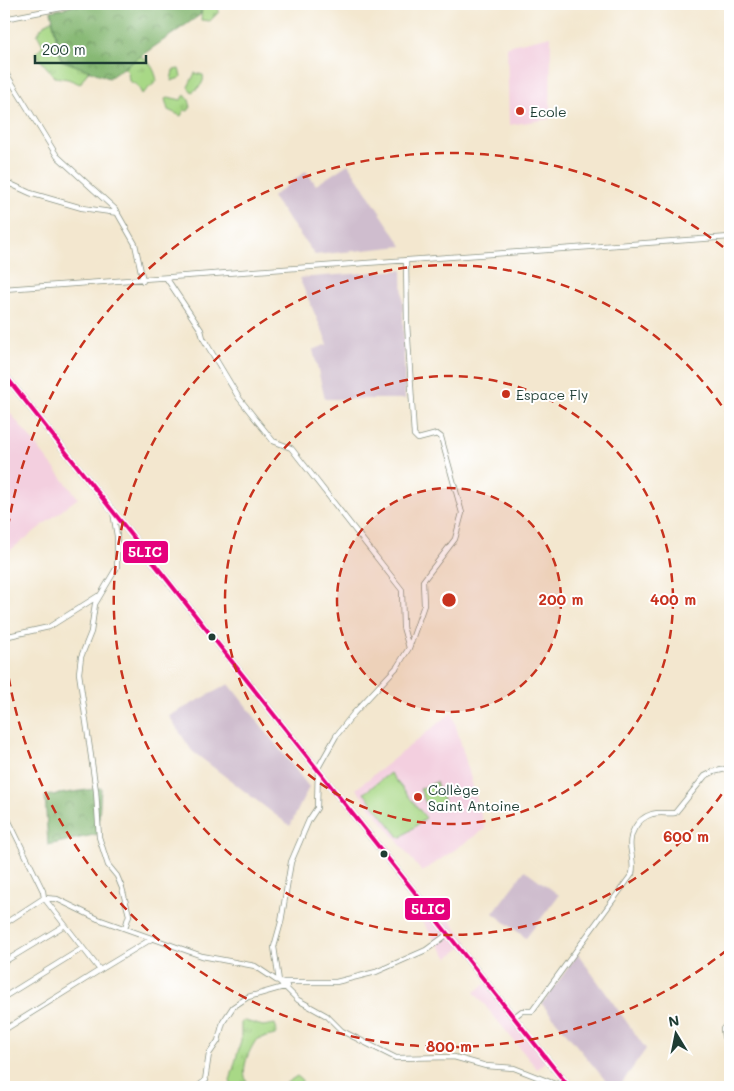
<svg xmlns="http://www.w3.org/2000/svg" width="734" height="1091" font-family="Mali,sans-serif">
<defs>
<pattern id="grass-tufts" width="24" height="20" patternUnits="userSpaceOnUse" patternTransform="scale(1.25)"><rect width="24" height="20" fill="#a8d886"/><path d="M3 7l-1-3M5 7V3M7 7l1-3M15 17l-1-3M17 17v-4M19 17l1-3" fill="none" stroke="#90ba74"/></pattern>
<pattern id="forest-crowns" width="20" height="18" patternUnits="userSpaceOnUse" patternTransform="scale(1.25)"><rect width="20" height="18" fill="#86b873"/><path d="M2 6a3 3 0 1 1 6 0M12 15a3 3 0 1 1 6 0" fill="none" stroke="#6d975f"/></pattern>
<pattern id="cemetery-stones" width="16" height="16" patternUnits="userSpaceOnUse" patternTransform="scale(1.25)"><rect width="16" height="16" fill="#a8d886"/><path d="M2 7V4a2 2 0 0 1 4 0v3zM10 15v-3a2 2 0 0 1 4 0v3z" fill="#90ba74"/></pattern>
</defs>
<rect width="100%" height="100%" fill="#fff"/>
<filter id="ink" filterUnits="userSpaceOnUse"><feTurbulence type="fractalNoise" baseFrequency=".02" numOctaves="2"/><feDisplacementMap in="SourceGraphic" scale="10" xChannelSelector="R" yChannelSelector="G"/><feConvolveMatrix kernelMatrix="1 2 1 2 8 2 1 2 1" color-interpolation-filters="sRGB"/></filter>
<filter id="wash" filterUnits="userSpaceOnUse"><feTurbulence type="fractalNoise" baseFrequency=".0096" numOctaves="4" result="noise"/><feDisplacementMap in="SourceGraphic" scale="20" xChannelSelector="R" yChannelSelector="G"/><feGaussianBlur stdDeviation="1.12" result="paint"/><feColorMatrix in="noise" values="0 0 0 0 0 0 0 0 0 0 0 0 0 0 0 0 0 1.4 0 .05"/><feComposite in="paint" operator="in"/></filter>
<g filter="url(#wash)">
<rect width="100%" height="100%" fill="#f3e7cf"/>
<!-- built -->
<path fill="#f3cfdf" d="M 551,36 L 550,119 L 509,125 L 507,46 Z
M 4,405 L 78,498 L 4,555 Z
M 452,712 L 485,829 L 422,872 L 356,789 Z
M 429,909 L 442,925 L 449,919 L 468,942 L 448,958 L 419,917 Z
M 487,983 L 548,1060 L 537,1069 L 474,992 Z"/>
<!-- industrial -->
<path fill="#cfbdce" d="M 348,164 L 402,246 L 315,255 L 272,197 L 306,171 L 316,185 Z
M 402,270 L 405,399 L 325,399 L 313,350 L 328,344 L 299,278 Z
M 229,684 L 309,787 L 290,826 L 192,751 L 169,716 Z
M 525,870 L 559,895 L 526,938 L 493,913 Z
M 578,954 L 646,1049 L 619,1087 L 611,1087 L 542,1004 Z"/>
<!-- grass -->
<path fill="url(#grass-tufts)" stroke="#648a5d" d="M 52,19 L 61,60 L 89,70 L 80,84 L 68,79 L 55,77 L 37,56 L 36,53 L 43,45 L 37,34 L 42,27 Z
M 140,56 C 150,61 155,70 157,81 L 142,94 L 137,85 L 129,81 L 128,72 L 124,68 Z
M 179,69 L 181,76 L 180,78 L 171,81 L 173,70 Z
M 195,73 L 203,75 C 205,83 199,88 192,92 L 188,87 Z
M 185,95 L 189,100 L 191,107 L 188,111 L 184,110 L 181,116 L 168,110 L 165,99 L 168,97 L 181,100 Z
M 245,1021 L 263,1026 L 275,1024 L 277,1030 L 275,1035 L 257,1039 C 248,1051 236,1078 253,1087 L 232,1087 L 230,1081 L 241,1040 L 241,1022 Z
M 297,1076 L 302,1080 L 301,1087 L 280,1087 Z"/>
<!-- forest -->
<path fill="url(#forest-crowns)" stroke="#527a54" d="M 82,4 L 203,4 L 200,15 L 109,78 L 61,60 L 51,11 Z
M 101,788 L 98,834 L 48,845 L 45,796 Z"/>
<!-- cemetery -->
<path fill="url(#cemetery-stones)" stroke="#648a5d" d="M 218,5 L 219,12 L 210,21 L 201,20 L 202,7 Z"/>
<!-- pitch -->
<path fill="#a8d886" stroke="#648a5d" d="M 390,773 L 426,818 L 400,838 L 364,793 Z
M 436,782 L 445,804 L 429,811 L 420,789 Z"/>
</g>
<g filter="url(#ink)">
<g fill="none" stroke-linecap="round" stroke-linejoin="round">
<defs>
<path id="minor" d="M 4,19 L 82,4
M 4,70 L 57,156 L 115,209 L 135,244 L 143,281
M 4,181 L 30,193 L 82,208 L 118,213
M 406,262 L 407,323 L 414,435 L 418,439 L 437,434 L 441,437 L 462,513 L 455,539 L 423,581 L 424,605 L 409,648 L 397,667 L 354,713 L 336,736 L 318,768 L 317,808 L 309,820 L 291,862 L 281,922 L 274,947 L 279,981 L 298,1000 L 327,1016 L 342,1031 L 396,1058 L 454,1057 L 486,1066 L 514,1068 L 555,1084 L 565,1081
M 167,279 L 201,330 L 203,338 L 239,398 L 273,441 L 291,448 L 402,590 L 403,627 L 409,648
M 4,289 L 730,237
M 113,512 L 117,536 L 117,567 L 95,604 L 91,632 L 81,657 L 79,673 L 96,791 L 99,837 L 108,865 L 117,876 L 122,888 L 129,915 L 125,928
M 4,637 L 49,627 L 98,596
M 4,811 L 43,891 L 44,898 L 57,899 L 98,919 L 202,956 L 255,966 L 276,980 L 283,982 L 336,982 L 376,972 L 426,950 L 448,934
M 4,924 L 44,898 L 100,970 L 4,1030
M 4,962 L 65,925
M 100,970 L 153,938
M 4,997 L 83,948
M 514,1017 L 522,1011 L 532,1011 L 632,874 C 634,866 632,859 631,851 C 628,835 636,819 652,814 C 660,812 668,814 675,813 L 705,776 L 713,772 L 730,768
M 730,1020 L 723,1029 L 724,1037 L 730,1045
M 197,1087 L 206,1080
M 204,1087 L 209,1054 L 218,1041 L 223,1022 L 233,1007 L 248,997 L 287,986"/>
<path id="highway" d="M 4,374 L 569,1087"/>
</defs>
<!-- minor casing -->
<use href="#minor" stroke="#899282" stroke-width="6"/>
<!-- highway casing -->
<use href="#highway" stroke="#899282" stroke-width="8"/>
<!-- minor -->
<use href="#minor" stroke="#fff" stroke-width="4.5"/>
<!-- highway -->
<use href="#highway" stroke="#fff" stroke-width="6"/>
<defs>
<path id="bus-1" d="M 4,374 L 569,1087"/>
</defs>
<!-- bus-1 casing -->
<use href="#bus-1" stroke="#fff" stroke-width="8"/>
<!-- bus-1 -->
<use href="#bus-1" stroke="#e5007d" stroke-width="4"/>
</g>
</g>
<!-- distance rings -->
<circle cx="449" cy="600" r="112" fill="#c8321e" fill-opacity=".12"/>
<g fill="none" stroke="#c8321e" stroke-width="2.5" stroke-dasharray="9 6">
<circle cx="449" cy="600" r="112"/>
<circle cx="449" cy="600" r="224"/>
<path d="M730 782A335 335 0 1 1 730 418"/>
<path d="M727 950A447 447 0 0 1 4 643M4 557A447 447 0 0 1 727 250"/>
</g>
<!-- markers -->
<g fill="#c8321e" stroke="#fff" stroke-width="2">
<circle cx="520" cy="111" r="5"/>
<circle cx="506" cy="394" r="5"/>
<circle cx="418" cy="797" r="5"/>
</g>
<g fill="#1f3d34" stroke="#fff" stroke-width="2">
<circle cx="212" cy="637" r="4.5"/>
<circle cx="384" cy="854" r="4.5"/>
</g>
<g text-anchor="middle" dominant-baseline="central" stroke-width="4" stroke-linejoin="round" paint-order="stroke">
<!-- poi labels -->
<g font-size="14" fill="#1f3d34" stroke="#fff" text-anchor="start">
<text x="530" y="111">Ecole</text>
<text x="516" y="394">Espace Fly</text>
<text x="428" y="789">Collège<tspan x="428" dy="16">Saint Antoine</tspan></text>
</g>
</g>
<circle cx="449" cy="600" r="8" fill="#c8321e" stroke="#fff" stroke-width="2.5"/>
<g font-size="15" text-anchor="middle" font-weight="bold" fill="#c8321e" stroke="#fff" stroke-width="4" stroke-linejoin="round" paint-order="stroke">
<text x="561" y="605">200 m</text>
<text x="673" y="605">400 m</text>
<text x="686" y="842">600 m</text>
<text x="449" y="1052">800 m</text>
</g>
<g stroke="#fff" stroke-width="2">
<rect x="122" y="540" width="47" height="24" rx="5" fill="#e5007d"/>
<rect x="404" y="897" width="47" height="24" rx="5" fill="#e5007d"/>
</g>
<g font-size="14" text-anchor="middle" font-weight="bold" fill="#fff">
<text x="145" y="557">5LIC</text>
<text x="428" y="914">5LIC</text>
</g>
<!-- margin -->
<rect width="734" height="1091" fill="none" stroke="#fff" stroke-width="20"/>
<!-- north arrow -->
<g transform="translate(676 1034) rotate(350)" stroke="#ffffff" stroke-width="4" paint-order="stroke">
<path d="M0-4L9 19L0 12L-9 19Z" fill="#1f3d34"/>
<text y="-8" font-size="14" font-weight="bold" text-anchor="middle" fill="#1f3d34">N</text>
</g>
<!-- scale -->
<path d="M35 55v8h111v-8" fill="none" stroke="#1f3d34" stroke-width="2.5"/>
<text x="42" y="55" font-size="15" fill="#1f3d34" stroke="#ffffff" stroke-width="4" paint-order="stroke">200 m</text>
</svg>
